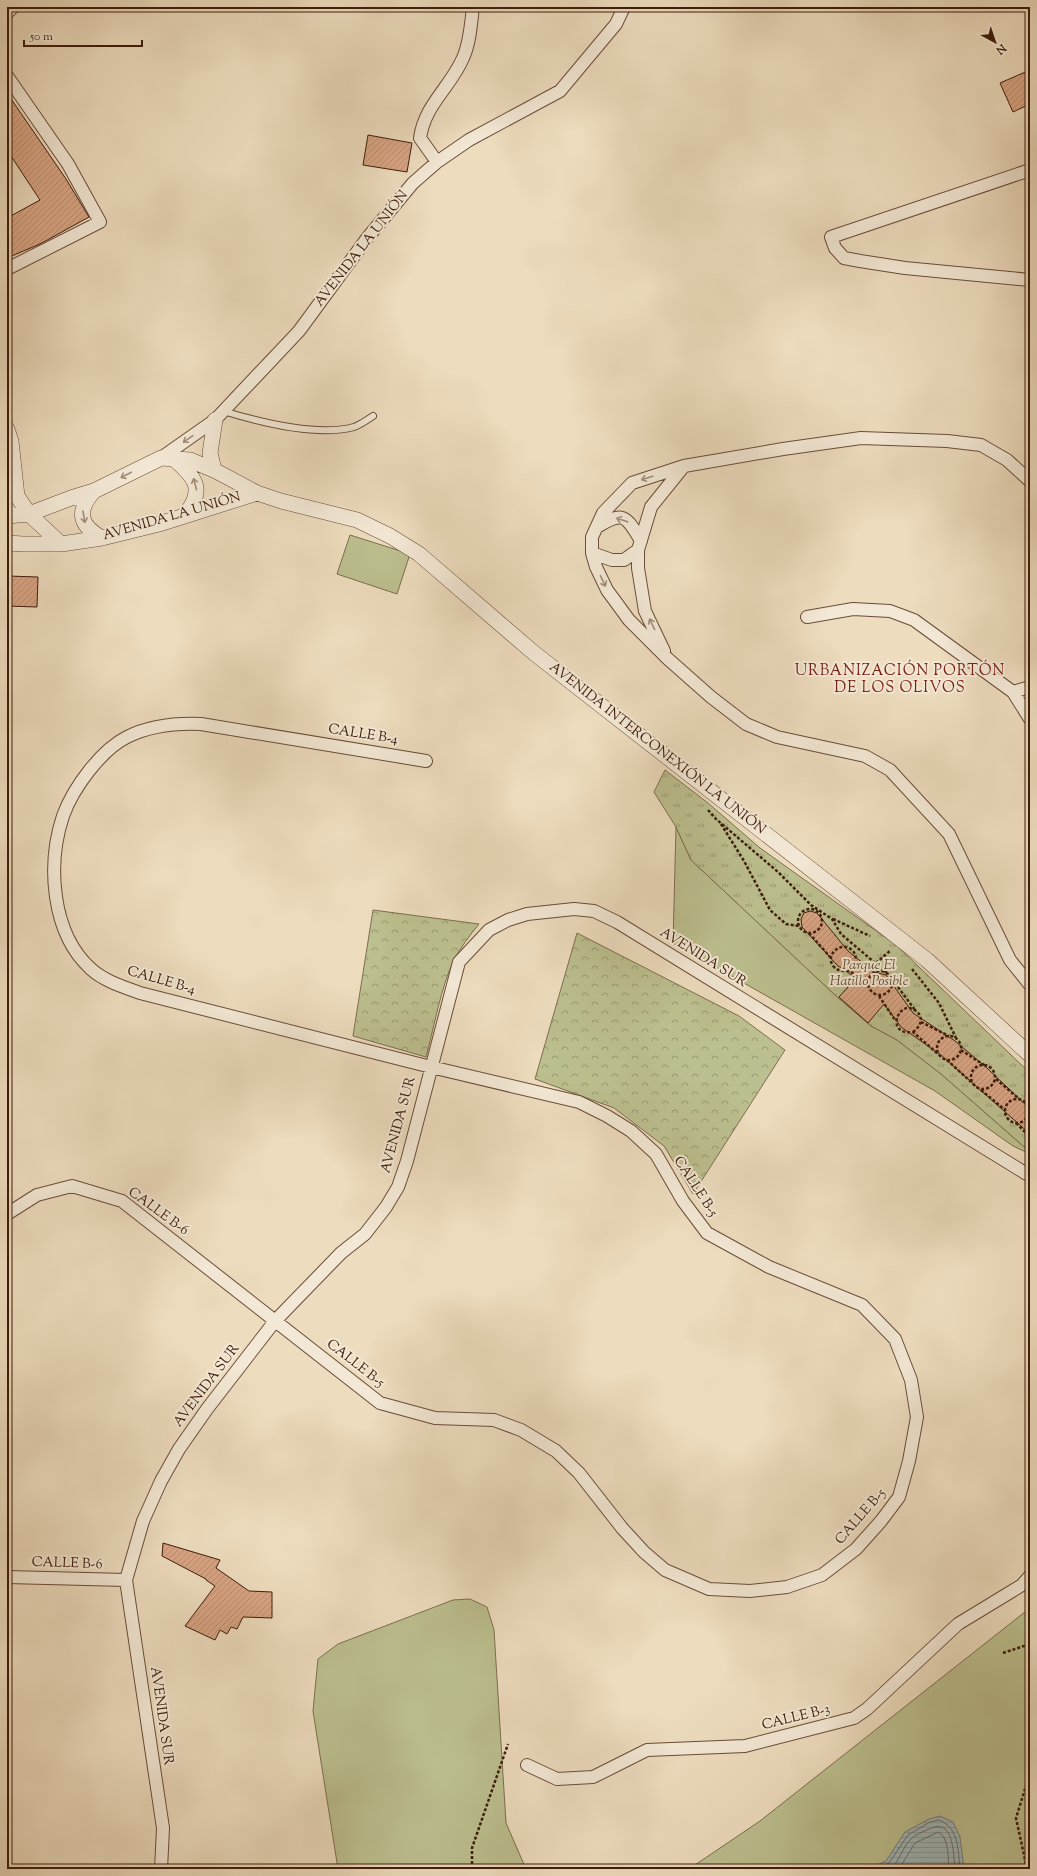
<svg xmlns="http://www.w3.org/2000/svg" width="1037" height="1876" font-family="'Sorts Mill Goudy',serif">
<defs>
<pattern id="forest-crowns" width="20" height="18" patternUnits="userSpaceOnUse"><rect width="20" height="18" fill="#bcbf8f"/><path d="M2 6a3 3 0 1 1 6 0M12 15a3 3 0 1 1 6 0" fill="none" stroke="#9a9a73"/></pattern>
<pattern id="park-tufts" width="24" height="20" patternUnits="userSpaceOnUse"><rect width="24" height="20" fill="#bcbf8f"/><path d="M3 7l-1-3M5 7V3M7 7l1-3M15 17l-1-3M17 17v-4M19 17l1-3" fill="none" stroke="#9a9a73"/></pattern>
<pattern id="water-rules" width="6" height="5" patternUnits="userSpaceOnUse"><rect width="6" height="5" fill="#9eb9bc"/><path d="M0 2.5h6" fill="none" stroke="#899ea0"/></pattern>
<pattern id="building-hatch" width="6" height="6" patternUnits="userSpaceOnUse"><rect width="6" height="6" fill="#d8a585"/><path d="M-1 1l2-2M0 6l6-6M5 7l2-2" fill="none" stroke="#ba8d72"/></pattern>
</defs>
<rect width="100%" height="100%" fill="#eddcbe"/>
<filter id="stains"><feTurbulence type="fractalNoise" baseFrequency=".005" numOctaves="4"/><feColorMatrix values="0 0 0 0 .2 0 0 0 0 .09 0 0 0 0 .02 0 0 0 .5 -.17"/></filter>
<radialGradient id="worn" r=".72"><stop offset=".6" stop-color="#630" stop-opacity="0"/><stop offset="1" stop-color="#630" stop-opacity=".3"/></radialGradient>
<!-- green -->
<path fill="#bcbf8f" stroke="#7d6e4d" d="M 350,535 L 410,554 L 397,594 L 337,574 Z
M 676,827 L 691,860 L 835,995 L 871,1026 L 897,1040 L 941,1074 L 1030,1152 L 1030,1154 L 1013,1146 L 935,1091 L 673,943 Z
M 470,1599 L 487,1607 L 494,1630 L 506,1823 L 526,1869 L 338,1869 L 313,1711 L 318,1659 L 338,1644 L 453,1600 Z
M 1030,1608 L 1030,1869 L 689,1869 L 760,1821 Z"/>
<!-- forest -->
<path fill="url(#forest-crowns)" stroke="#7d6e4d" d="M 373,910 L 479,924 C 470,935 461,947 454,960 C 441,986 434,1028 426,1057 L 353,1036 Z
M 577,933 L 739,1016 L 785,1050 L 693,1194 L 664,1146 L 614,1108 L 535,1079 Z"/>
<!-- park -->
<path fill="url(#park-tufts)" stroke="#7d6e4d" d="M 665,770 L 708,803 L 760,848 L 896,945 L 1030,1073 L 1030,1152 L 941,1074 L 897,1040 L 871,1026 L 835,995 L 691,860 L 676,827 L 654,792 Z"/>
<!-- water -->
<path fill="url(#water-rules)" stroke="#787a75" d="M 940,1816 L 953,1822 L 960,1837 L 964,1869 L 867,1869 L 886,1861 L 905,1832 L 929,1819 Z"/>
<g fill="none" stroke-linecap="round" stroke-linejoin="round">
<!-- shore -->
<path stroke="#6e6a64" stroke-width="1" d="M 877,1869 L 889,1863 L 908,1835 L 930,1822 L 939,1820 C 959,1828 958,1850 960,1869
M 890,1869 C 900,1862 902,1847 911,1839 C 915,1835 922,1832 927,1830 C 954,1815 953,1852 955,1869
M 899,1869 L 915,1843 L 938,1832 C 949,1836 948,1859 949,1869"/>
</g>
<!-- building -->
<path fill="url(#building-hatch)" stroke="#3e1c0b" d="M 1030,70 L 1030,104 L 1013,112 L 1000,83 Z
M 7,93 L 66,179 L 89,217 L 40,244 L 7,258 L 7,218 L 40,200 L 7,150 Z
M 368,135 L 412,143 L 407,172 L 363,165 Z
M 7,576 L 38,577 L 37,607 L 7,606 Z
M 810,911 L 817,913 L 848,951 L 874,972 L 886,975 L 913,1013 L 955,1041 L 988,1069 L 1030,1109 L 1030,1134 L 942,1056 L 901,1027 L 884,1004 L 868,1023 L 839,997 L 856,978 L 837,965 L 802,927 L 801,919 L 804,913 Z
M 163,1543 L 220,1560 L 216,1568 L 249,1591 L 272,1592 L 272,1618 L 243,1617 L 237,1629 L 231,1627 L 227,1634 L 220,1630 L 215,1640 L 185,1626 L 215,1586 L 206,1580 L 206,1579 L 162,1556 Z"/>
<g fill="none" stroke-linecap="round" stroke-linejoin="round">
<defs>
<path id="service" d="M 223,411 C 259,422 317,437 354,427 C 360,425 367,420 373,416"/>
<path id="minor" d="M 7,13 L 13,7
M 7,76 L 68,164 L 100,222 L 7,269
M 437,162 L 420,138 C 425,104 450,88 463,58 C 470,43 471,23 473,7
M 1030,170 L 831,237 L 835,248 L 844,258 L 860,261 L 905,268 L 1030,280
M 161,458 L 215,420 L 299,331 L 368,237 L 413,183 L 437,162 L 469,140 L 560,91 L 616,24 L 624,7
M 1030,481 L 1007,460 L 981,445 L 947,441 L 861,438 L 783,449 L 684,466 L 632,483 L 603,513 L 592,537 L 592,553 L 596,567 L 607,590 L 629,620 L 668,659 L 711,697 L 746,724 L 777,737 L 865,756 L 890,770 L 949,834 L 1010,960 L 1030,985
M 597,527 C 623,511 626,515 641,541
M 592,553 L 612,560 L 624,560 L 638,550
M 807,617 L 853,609 L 890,611 L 914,620 L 1013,692 L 1030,687
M 664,651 L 645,611 L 638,568 L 638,550 L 651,507 L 684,466
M 1013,692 L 1030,719
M 7,1214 L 37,1195 L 72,1186 L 122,1201 L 380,1403 L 435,1418 L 494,1420 L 521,1430 L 556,1451 L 579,1473 L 622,1528 L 644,1552 L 665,1570 L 709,1589 L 750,1591 L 787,1587 L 822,1575 L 856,1549 L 881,1521 L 899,1497 L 909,1461 L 917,1417 L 911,1380 L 895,1339 L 862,1305 L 769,1267 L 707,1233 L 683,1201 L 656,1154 L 631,1131 L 607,1116 L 579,1102 L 431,1067 L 140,993 C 124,987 104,981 91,969 C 51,933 47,864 63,816 C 73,788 101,750 127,737 C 149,726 176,723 201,724 L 426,761
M 7,1577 L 126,1580
M 527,1765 L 557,1779 L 593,1777 L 647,1750 L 745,1746 L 854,1718 L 867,1709 L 958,1624 L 1022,1585 L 1030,1576
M 161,1869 L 163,1828 L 126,1580 L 143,1521 L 161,1481 L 179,1449 L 207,1409 L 275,1321 L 341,1253 L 365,1234 L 386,1207 L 398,1187 L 407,1161 L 459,962 L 489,930 L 508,920 L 527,914 L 574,909 L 594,911 L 617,922 L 1030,1176"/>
<path id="tertiary" d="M 7,429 L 11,441 L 17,496 L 29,514 L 61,544
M 173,458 C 195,477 206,489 185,515
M 214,470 L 210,453 L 215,420
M 94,491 C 77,510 78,525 102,538
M 7,516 L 29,514 L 71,498 L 94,491 L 161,458 L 190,460 L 214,470 L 257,493 L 281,501 L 357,520 L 390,536 L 419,554 L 534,653 L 927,960 L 1030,1055
M 7,543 L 23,544 L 61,544 L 102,538 L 159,524 L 257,493"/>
</defs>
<!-- service casing -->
<use href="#service" stroke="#6a4c38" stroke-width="8"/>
<!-- minor casing -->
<use href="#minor" stroke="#6a4c38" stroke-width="14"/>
<!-- tertiary casing -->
<use href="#tertiary" stroke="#6a4c38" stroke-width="16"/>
<!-- path -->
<path stroke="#3e1c0b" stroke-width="2.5" stroke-dasharray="3 2" stroke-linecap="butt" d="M 708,810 L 716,819 L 778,872 L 811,905 L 832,919 L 841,934 L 887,973
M 721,824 L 744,861 L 770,910 L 786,924 L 799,926
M798 921a12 12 0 1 1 24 0a12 12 0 1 1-24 0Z
M 833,919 L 870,936
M 809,933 L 831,958
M 876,963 L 891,950
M 912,969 L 939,1003 L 956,1038
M868 983a12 12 0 1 1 24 0a12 12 0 1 1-24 0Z
M 848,971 C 855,966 859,957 852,950 C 840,940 824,956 834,967 C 839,972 843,970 849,971 C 855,974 862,979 868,983
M 892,979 L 915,1010
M 879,996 L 895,1020
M 921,1022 L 949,1036
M 913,1032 C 920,1027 925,1018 916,1011 C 899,997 884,1036 913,1032 L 938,1054
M937 1048a12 12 0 1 1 24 0a12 12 0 1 1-24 0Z
M 961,1050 L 984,1065
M 947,1060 L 971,1082
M971 1077a12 12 0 1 1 24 0a12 12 0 1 1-24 0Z
M 996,1079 L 1018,1098
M 981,1090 L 1005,1110
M1005 1111a12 12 0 1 1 24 0a12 12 0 1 1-24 0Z
M 1016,1123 L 1030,1137
M 1003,1653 L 1030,1644
M 472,1869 L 472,1848 L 508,1744
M 1027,1869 L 1016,1818 L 1030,1773"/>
<!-- service -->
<use href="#service" stroke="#f3e8d5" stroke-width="6"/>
<!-- minor -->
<use href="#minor" stroke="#f3e8d5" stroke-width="12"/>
<!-- tertiary -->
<use href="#tertiary" stroke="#f3e8d5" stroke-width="15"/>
</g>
<!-- one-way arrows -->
<defs><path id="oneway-shaft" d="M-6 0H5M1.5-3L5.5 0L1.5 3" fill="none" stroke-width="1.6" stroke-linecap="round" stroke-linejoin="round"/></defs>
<g stroke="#a28c7a">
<use href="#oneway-shaft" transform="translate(188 439) rotate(145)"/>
<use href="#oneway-shaft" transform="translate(126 475) rotate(153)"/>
<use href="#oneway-shaft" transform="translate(647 478) rotate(162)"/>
<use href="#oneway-shaft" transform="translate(195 484) rotate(-105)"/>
<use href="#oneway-shaft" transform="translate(84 517) rotate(80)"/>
<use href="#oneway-shaft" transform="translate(622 520) rotate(-162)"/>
<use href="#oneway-shaft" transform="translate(603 581) rotate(64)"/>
<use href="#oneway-shaft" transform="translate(652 624) rotate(-115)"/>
</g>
<g text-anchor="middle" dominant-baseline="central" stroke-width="4" stroke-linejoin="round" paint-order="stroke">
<!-- street labels -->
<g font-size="14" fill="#3e1c0b" stroke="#f3e8d5">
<text transform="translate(362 249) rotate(-52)">AVENIDA LA UNIÓN</text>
<text transform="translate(172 517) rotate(-16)">AVENIDA LA UNIÓN</text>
<text transform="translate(363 735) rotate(9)">CALLE B-4</text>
<text transform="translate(657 749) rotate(38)">AVENIDA INTERCONEXIÓN LA UNIÓN</text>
<text transform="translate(703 958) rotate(32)">AVENIDA SUR</text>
<text transform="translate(161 981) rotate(16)">CALLE B-4</text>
<text transform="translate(399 1125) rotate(-75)">AVENIDA SUR</text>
<text transform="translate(695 1187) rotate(57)">CALLE B-5</text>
<text transform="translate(158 1212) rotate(36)">CALLE B-6</text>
<text transform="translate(355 1364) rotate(38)">CALLE B-5</text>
<text transform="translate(207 1386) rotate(-53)">AVENIDA SUR</text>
<text transform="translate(861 1517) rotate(-49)">CALLE B-5</text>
<text transform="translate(67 1564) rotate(2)">CALLE B-6</text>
<text transform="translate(161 1716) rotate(82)">AVENIDA SUR</text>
<text transform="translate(796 1718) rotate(-14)">CALLE B-3</text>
</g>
<!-- park labels -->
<g font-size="14" font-style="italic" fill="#644d33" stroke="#f3e8d5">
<text x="869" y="966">Parque El<tspan x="869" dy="16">Hatillo Posible</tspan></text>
</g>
<!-- neighbourhood labels -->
<g font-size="15" letter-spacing="1" fill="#7a1f14" stroke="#f3e8d5">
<text x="900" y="671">URBANIZACIÓN PORTÓN<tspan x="900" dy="17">DE LOS OLIVOS</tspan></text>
</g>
</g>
<!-- margin -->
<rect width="1037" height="1876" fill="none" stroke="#eddcbe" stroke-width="24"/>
<rect x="8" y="8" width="1021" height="1860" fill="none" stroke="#3e1c0b" stroke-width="2"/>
<rect x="12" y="12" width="1013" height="1852" fill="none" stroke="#3e1c0b"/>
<!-- north arrow -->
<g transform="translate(995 42) rotate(140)" stroke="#f3e8d5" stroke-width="3" paint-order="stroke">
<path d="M0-3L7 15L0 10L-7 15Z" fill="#3e1c0b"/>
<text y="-6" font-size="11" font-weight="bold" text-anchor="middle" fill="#3e1c0b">N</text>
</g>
<!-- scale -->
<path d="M24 40v6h118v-6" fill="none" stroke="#3e1c0b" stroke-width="2"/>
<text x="30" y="40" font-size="12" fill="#3e1c0b" stroke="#f3e8d5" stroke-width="3" paint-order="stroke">50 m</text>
<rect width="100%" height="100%" filter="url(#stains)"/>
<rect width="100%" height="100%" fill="url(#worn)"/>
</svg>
